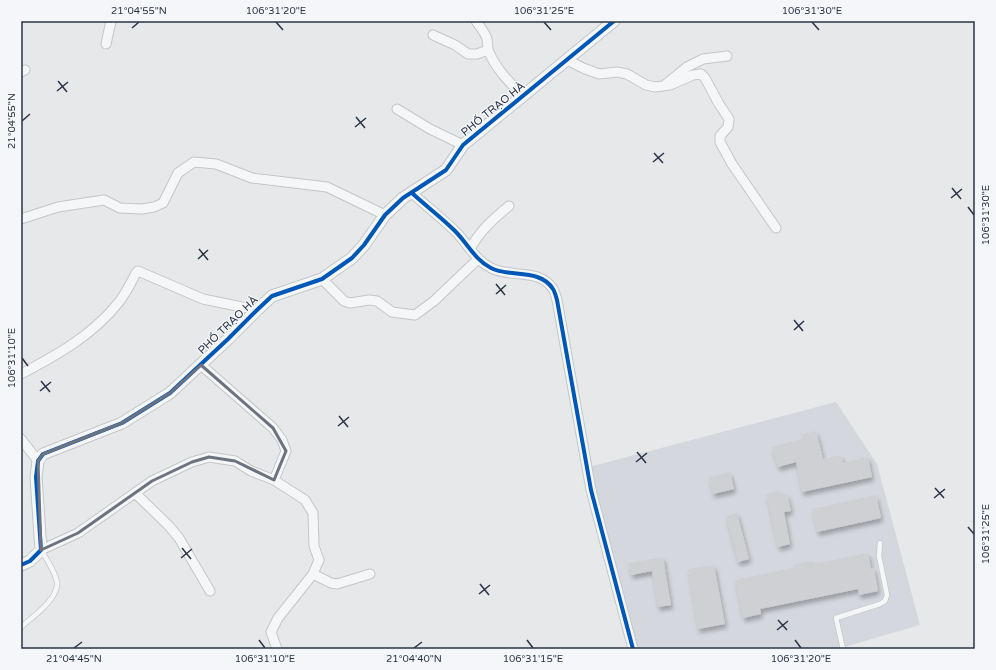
<svg xmlns="http://www.w3.org/2000/svg" width="996" height="670" font-family="'Varela Round',sans-serif">
<defs>
<filter id="shadow"><feDropShadow dx="2" dy="4" stdDeviation="2" flood-color="#0004"/></filter>
</defs>
<rect width="100%" height="100%" fill="#e6e8ea"/>
<!-- built -->
<path fill="#d4d7dd" d="M 836,402 L 877,464 L 920,625 L 837,649 L 634,649 L 589,467 Z"/>
<!-- building -->
<path fill="#ced0d3" filter="url(#shadow)" d="M 816,431 L 823,459 L 841,455 L 843,463 L 868,457 L 872,477 L 802,492 L 796,462 L 778,467 L 772,447 L 802,439 L 801,435 Z
M 730,472 L 734,489 L 713,494 L 709,477 Z
M 779,491 L 781,496 L 787,494 L 791,511 L 784,512 L 790,544 L 778,547 L 766,494 Z
M 876,495 L 881,518 L 817,532 L 812,509 Z
M 737,513 L 749,559 L 738,562 L 726,516 Z
M 868,553 L 871,569 L 874,568 L 878,591 L 859,595 L 858,589 L 760,609 L 761,614 L 743,618 L 735,580 L 793,568 L 793,565 L 813,561 L 813,564 Z
M 663,557 L 671,605 L 658,607 L 652,571 L 631,575 L 629,563 Z
M 714,565 L 725,624 L 698,629 L 688,569 Z"/>
<g fill="none" stroke-linecap="round" stroke-linejoin="round">
<defs>
<path id="service" d="M 21,627 C 32,617 59,599 57,582 C 55,571 47,561 42,551
M 843,649 L 836,618 L 880,604 L 885,601 L 887,595 L 879,556 L 880,543"/>
<path id="minor" d="M 476,21 C 480,27 485,32 487,39 C 488,43 487,48 489,52 C 496,69 510,83 523,96
M 433,35 L 455,45 L 468,54 L 477,54 L 488,50
M 106,44 L 111,21
M 567,60 L 583,68 L 599,74 L 617,72 L 627,74 L 646,85 L 655,87 L 670,85 L 693,75 L 701,74 L 705,78 L 719,104 L 729,119 L 728,127 L 720,136 L 720,142 L 732,164 L 776,228
M 21,72 L 25,70
M 666,84 L 687,67 L 703,59 L 727,56
M 397,109 L 430,129 L 463,145
M 412,193 C 426,206 442,218 455,231 C 468,244 475,260 491,268 C 510,278 540,268 553,289 C 555,292 556,297 557,300 L 591,490 L 633,649
M 21,219 L 58,207 L 104,200 L 120,208 L 142,209 L 154,207 L 163,203 L 178,173 L 194,162 L 216,164 L 252,178 L 327,187 L 385,215
M 470,249 C 480,231 493,219 509,206
M 322,279 L 344,301 L 350,303 L 369,300 L 377,301 L 392,312 L 415,315 L 434,301 L 478,259
M 201,365 L 273,428 L 282,440 L 286,451 L 274,480 L 305,500 L 313,513 L 314,546 L 319,560 L 313,574 L 278,618 L 271,632 L 277,649
M 21,374 C 57,355 93,335 119,302 C 126,293 131,283 136,273 L 138,271 L 203,299 L 257,310
M 21,439 L 38,461
M 135,493 L 169,526 L 179,538 L 210,591
M 41,550 L 78,533 L 152,481 L 192,462 L 209,457 L 235,461 L 251,471 L 274,480
M 313,574 L 331,583 L 337,584 L 370,574"/>
<path id="tertiary" d="M 21,565 L 30,561 L 41,550 L 36,477 L 38,461 L 43,454 L 122,423 L 170,393 L 228,339 L 257,310 L 272,296 L 322,279 L 352,258 L 364,245 L 385,215 L 403,198 L 446,170 L 463,145 L 614,21"/>
</defs>
<!-- service casing -->
<use href="#service" stroke="#c4c6c8" stroke-width="6"/>
<!-- minor casing -->
<use href="#minor" stroke="#c4c6c8" stroke-width="11"/>
<!-- tertiary casing -->
<use href="#tertiary" stroke="#c4c6c8" stroke-width="13"/>
<!-- service -->
<use href="#service" stroke="#f5f6f7" stroke-width="4.5"/>
<!-- minor -->
<use href="#minor" stroke="#f5f6f7" stroke-width="9"/>
<!-- tertiary -->
<use href="#tertiary" stroke="#f5f6f7" stroke-width="11"/>
<defs>
<path id="cycleway" d="M 412,193 C 426,206 442,218 455,231 C 468,244 475,260 491,268 C 510,278 540,268 553,289 C 555,292 556,297 557,300 L 591,490 L 633,649
M 21,565 L 30,561 L 41,550 L 36,477 L 38,461 L 43,454 L 122,423 L 170,393 L 228,339 L 257,310 L 272,296 L 322,279 L 352,258 L 364,245 L 385,215 L 403,198 L 446,170 L 463,145 L 614,21"/>
</defs>
<!-- cycleway casing -->
<use href="#cycleway" stroke="#f4f6f9" stroke-width="6"/>
<!-- cycleway -->
<use href="#cycleway" stroke="#0057b8" stroke-width="4"/>
</g>
<!-- marked area -->
<path fill="none" stroke="#6c737f" stroke-width="3" stroke-linejoin="round" d="M 201,365 L 273,428 L 286,451 L 274,480 L 235,461 L 209,457 L 192,462 L 152,481 L 78,533 L 41,550 L 38,461 L 43,454 L 122,423 L 170,393 Z"/>
<!-- ticks -->
<path fill="none" stroke="#2b3445" stroke-width="1.5" d="M 276,22 L 283,30M 544,22 L 551,30M 812,22 L 819,30M 132,28 L 139,22M 58,81 L 67,92M 57,91 L 68,82M 356,117 L 365,128M 22,121 L 30,114M 355,127 L 366,118M 654,153 L 663,163M 653,162 L 664,153M 952,188 L 961,199M 951,198 L 962,189M 968,207 L 974,215M 199,249 L 208,260M 198,259 L 208,250M 496,284 L 505,295M 496,294 L 506,285M 794,320 L 803,331M 794,330 L 804,321M 22,358 L 28,366M 41,381 L 50,392M 40,391 L 51,382M 339,416 L 348,427M 338,426 L 349,417M 637,452 L 646,463M 636,462 L 647,453M 935,488 L 944,498M 934,498 L 945,489M 968,527 L 974,534M 182,548 L 191,559M 181,558 L 192,549M 480,584 L 489,595M 479,594 L 490,585M 778,620 L 787,630M 777,630 L 788,621M 259,640 L 265,648M 527,640 L 533,648M 795,640 L 801,648M 74,648 L 82,642M 414,648 L 422,642"/>
<g text-anchor="middle" dominant-baseline="central" stroke-width="3" stroke-linejoin="round" paint-order="stroke">
<!-- street labels -->
<g font-size="11" fill="#2b3445" stroke="#f4f6f9">
<text transform="translate(493 109) rotate(-39)">PHỐ TRẠO HÀ</text>
<text transform="translate(228 325) rotate(-44)">PHỐ TRẠO HÀ</text>
</g>
</g>
<!-- border -->
<rect width="996" height="670" fill="none" stroke="#f4f6f9" stroke-width="44"/>
<rect x="22" y="22" width="952" height="626" fill="none" stroke="#2b3445" stroke-width="1.5"/>
<g font-size="10" text-anchor="middle" fill="#2b3445">
<text x="139" y="14">21°04'55"N</text>
<text x="276" y="14">106°31'20"E</text>
<text x="544" y="14">106°31'25"E</text>
<text x="812" y="14">106°31'30"E</text>
<text transform="translate(11 121) rotate(-90)" y="4">21°04'55"N</text>
<text transform="translate(985 215) rotate(-90)" y="4">106°31'30"E</text>
<text transform="translate(11 358) rotate(-90)" y="4">106°31'10"E</text>
<text transform="translate(985 534) rotate(-90)" y="4">106°31'25"E</text>
<text x="74" y="662">21°04'45"N</text>
<text x="265" y="662">106°31'10"E</text>
<text x="414" y="662">21°04'40"N</text>
<text x="533" y="662">106°31'15"E</text>
<text x="801" y="662">106°31'20"E</text>
</g>
</svg>
